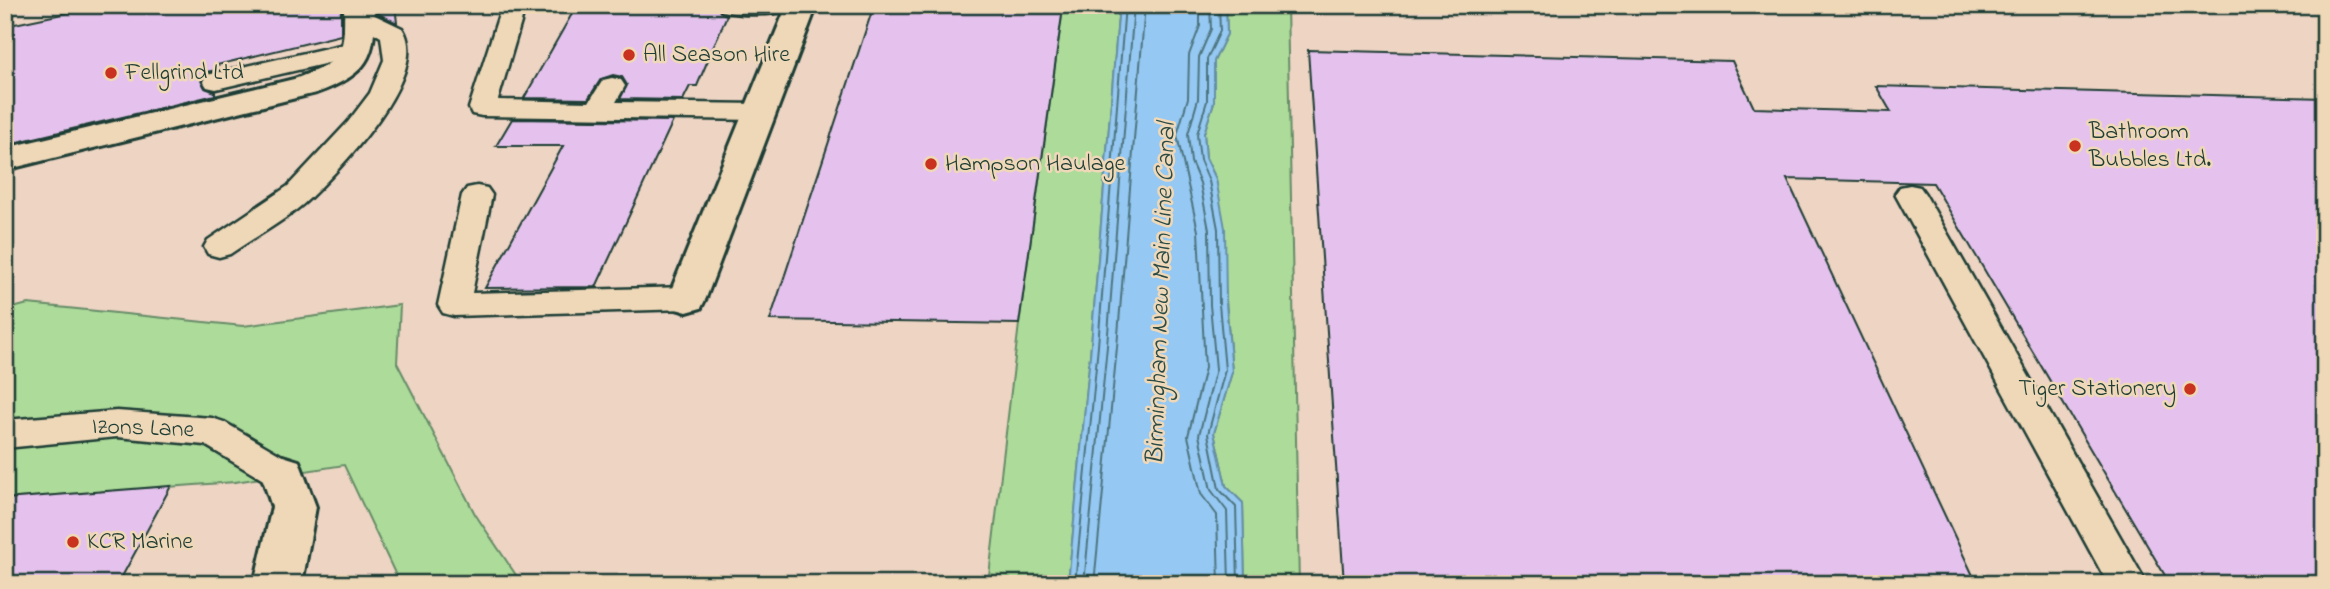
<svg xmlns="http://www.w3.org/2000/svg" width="2330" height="589" font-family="'Indie Flower',sans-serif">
<rect width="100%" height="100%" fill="#edd4c3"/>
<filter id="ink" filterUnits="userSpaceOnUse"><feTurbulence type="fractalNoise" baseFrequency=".0143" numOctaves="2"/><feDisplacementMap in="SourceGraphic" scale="14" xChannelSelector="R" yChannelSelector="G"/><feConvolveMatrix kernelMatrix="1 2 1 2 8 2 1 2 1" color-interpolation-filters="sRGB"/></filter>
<g filter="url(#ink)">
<!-- green -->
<path fill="#addb9a" stroke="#668c67" stroke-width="2" d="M 1035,5 L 1119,5 L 1091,345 L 1068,584 L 988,584 L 1019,324 L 1063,9 L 1035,8 Z
M 1226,5 L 1287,5 L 1299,584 L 1245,584 L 1243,503 L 1226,486 L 1214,433 L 1232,372 L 1216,179 L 1206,158 L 1204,133 L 1214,102 L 1214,61 L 1227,34 Z
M 28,304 L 243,326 L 400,305 L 397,363 L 475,514 L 522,584 L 400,584 L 344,465 L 235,482 L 5,499 L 5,310 Z"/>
<!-- water -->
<path fill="#95c8f2" stroke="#6690a6" stroke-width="2" d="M 1119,5 L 1226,5 L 1227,34 L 1214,61 L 1214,102 L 1204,133 L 1206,158 L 1216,179 L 1225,228 L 1226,304 L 1232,372 L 1214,433 L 1226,486 L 1243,503 L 1245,584 L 1068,584 L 1091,345 Z"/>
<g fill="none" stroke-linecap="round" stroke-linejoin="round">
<!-- shore -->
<path stroke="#4e7580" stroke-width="2" d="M 1200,5 L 1200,26 L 1189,55 L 1188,98 L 1177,135 L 1198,231 L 1205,368 L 1188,436 L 1201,494 L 1217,515 L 1219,584
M 1210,5 L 1211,29 L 1199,57 L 1198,99 L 1188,134 L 1191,162 L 1200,183 L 1209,230 L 1210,305 L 1216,369 L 1199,435 L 1211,490 L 1227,511 L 1229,584
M 1219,5 L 1220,31 L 1207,59 L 1207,101 L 1197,134 L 1200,160 L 1209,181 L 1218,229 L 1219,304 L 1225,370 L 1208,434 L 1219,489 L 1236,507 L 1238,584
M 1075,584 L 1098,346 L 1125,5
M 1084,584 L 1107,346 L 1134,5
M 1094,584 L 1117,347 L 1145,5"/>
</g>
<!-- building -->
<path fill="#e5c2ed" stroke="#1f3d34" stroke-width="2" d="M 105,5 L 341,5 L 341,35 L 217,65 L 217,70 L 206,72 L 201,80 L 205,88 L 215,92 L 215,95 L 5,145 L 5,26 Z
M 377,5 L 395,5 L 397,23 L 377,13 Z
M 577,5 L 717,5 L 720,12 L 727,15 L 697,86 L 690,86 L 683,100 L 620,99 L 627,85 L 622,77 L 613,75 L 601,79 L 588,99 L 524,98 Z
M 874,5 L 1035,5 L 1035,8 L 1063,8 L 1019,324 L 770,320 Z
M 1308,50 L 1732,61 L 1754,108 L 1891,112 L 1876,86 L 2325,98 L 2325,584 L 2170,584 L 1933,183 L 1787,179 L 1977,584 L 1344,584 Z
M 512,119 L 673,121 L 596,287 L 485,288 L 563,146 L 496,146 Z
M 171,486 L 118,584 L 5,584 L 5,499 Z"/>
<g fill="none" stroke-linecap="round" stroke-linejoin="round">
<defs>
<path id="service" d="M 502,5 L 526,5 L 498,100 L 589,102 L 603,80 L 612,78 L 621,80 L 625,86 L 616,102 L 760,104 L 770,106 L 774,112 L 770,118 L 760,120 L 482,116 L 472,114 L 469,108 Z
M 719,5 L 796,5 L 793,10 C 772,15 743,16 722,11 Z
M 360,8 L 402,28 C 433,73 341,168 310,198 C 287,220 256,236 230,254 L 219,257 L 208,254 L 204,247 L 208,240 L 288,186 L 348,122 L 370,93 L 384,60 L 381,37 L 351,20 L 348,15 L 351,10 Z
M 358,41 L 367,44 L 371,49 L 367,54 L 216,89 L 207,87 L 203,81 L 207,75 Z
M 1910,185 L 1920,187 L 1925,194 L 2147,584 L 2108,584 L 1895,194 L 1900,187 Z
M 477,186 L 487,188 L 492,195 L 472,293 L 687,287 L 698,290 L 703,298 L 698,306 L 687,309 L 454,316 L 443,313 L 438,305 L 462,195 L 467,188 Z
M 117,411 L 212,418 L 224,422 L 296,464 L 301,474 L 296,484 L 283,488 L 270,484 L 205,445 L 117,437 L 5,448 L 5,420 Z"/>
<path id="minor" d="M 344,5 L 374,5 C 377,59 367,74 316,93 L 5,170 L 5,148 L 294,79 C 343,61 345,56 344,5 Z
M 787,5 L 817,5 L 706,298 L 701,308 L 687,312 L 673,308 L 668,298 Z
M 283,456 L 299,461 L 316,507 L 302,584 L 254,584 L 272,507 L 261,474 L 267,461 Z"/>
</defs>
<!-- service casing -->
<use href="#service" stroke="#1f3d34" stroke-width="5"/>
<!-- minor casing -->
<use href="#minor" stroke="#1f3d34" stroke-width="6"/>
<!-- service -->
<use href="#service" fill="#efd8b8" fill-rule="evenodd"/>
<!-- minor -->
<use href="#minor" fill="#efd8b8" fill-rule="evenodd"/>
</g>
</g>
<!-- markers -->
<g fill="#c8321e" stroke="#efd8b8" stroke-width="2.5">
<circle cx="629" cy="55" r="7"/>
<circle cx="111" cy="73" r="7"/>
<circle cx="2075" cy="146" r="7"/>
<circle cx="931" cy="164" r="7"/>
<circle cx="2190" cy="389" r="7"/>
<circle cx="73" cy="542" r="7"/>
</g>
<g text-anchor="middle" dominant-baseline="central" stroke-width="5" stroke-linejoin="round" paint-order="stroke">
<!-- poi labels -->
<g font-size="24" fill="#1f3d34" stroke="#efd8b8" text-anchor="start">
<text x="643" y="55">All Season Hire</text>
<text x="125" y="73">Fellgrind Ltd</text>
<text x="2089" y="132">Bathroom<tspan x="2089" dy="28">Bubbles Ltd.</tspan></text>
<text x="945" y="164">Hampson Haulage</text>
<text x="2176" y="389" text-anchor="end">Tiger Stationery</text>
<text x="87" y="542">KCR Marine</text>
</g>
<!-- street labels -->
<g font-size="24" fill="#1f3d34" stroke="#efd8b8">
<text transform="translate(143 429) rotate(2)">Izons Lane</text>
</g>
<!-- water labels -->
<g font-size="26" font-style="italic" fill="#2b4b47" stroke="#efd8b8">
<text transform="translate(1162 294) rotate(-88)">Birmingham New Main Line Canal</text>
</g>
</g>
<!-- margin -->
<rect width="2330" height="589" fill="none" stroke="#efd8b8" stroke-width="28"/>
<rect x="14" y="14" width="2302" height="561" fill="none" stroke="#1f3d34" stroke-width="2.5" filter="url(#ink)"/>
</svg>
